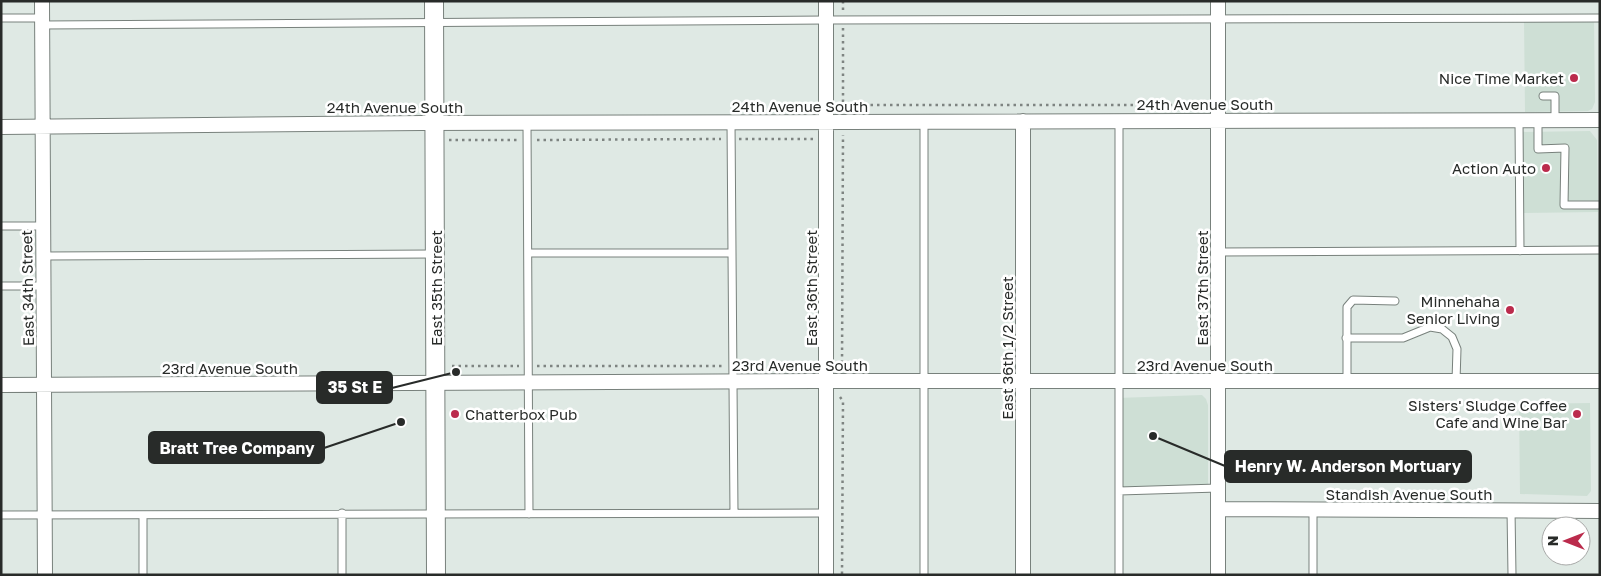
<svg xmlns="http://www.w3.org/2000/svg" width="1601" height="576" font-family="'Golos Text',sans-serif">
<rect width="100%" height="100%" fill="#dfe9e4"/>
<!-- built -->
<path fill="#cedfd5" d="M 1594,19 L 1595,102 L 1592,109 L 1588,111 L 1525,112 L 1524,20 Z
M 1590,131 L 1597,140 L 1598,212 L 1516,213 L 1515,132 Z
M 1202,395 L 1206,399 L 1208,405 L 1208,493 L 1118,493 L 1117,398 Z
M 1590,403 L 1591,491 L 1587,496 L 1520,494 L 1519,404 Z"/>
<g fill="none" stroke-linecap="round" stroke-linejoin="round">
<defs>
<path id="service" d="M 1,18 L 42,18
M 42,25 L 826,20 L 1600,18
M 1543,96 L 1555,96 L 1555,120
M 1519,120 L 1520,251
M 1538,121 L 1538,149 L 1565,148 L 1564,205 L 1600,205
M 731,122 L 734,513
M 527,123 L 529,514
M 1,226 L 42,226
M 1218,252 L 1600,250
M 528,253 L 732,253
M 44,256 L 433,254
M 1,286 L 44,286
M 1346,338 L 1403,338 L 1430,327 L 1442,329 L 1452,337 L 1457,349 L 1456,381
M 1347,381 L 1347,307 L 1353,300 L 1395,301
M 1119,491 L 1218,488
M 1511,510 L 1512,575
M 342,513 L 342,575
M 1,515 L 826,513
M 143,575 L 143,516
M 924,575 L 924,122
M 1119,575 L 1119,121
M 1313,575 L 1313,510"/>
<path id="minor" d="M 42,1 L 45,575
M 826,1 L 826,575
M 1023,121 L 1023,575
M 1,127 L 422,123 L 1600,120
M 1,385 C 272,384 542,382 813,381 C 1075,381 1337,383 1600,381
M 1218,509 L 1600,511
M 1218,575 L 1218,1"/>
<path id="tertiary" d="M 434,1 L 436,575"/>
</defs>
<!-- service casing -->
<use href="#service" stroke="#78817c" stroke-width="9"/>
<!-- minor casing -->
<use href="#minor" stroke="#78817c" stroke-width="16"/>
<!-- tertiary casing -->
<use href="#tertiary" stroke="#78817c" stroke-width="20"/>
<!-- path -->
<path stroke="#7e8481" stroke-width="2.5" stroke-dasharray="2.5 4" stroke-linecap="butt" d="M 843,1 L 843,10
M 843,28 L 843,105
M 838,105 L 1205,105
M 739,139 L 814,139
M 449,140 L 519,140
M 537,140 L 721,139
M 452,366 L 519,366
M 537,366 L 724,366
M 742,366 L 814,366
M 840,369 L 842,366 L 843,135
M 840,397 L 843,401 L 842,575"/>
<!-- service -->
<use href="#service" stroke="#fff" stroke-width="7"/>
<!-- minor -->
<use href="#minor" stroke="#fff" stroke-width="14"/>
<!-- tertiary -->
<use href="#tertiary" stroke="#fff" stroke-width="18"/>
</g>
<!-- markers -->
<g fill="#bb2b4c" stroke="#fff" stroke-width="2">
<circle cx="1574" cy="78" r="5"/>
<circle cx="1546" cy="168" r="5"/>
<circle cx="1510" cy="310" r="5"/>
<circle cx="455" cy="414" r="5"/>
<circle cx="1577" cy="414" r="5"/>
</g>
<g text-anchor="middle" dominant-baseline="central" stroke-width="5" stroke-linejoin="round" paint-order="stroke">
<!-- poi labels -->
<g font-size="15" fill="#282b29" stroke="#fff" text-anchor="end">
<text x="1564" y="78">Nice Time Market</text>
<text x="1536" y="168">Action Auto</text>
<text x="1500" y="301">Minnehaha<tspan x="1500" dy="17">Senior Living</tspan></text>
<text x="1567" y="405">Sisters' Sludge Coffee<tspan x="1567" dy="17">Cafe and Wine Bar</tspan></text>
<text x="465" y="414" text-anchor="start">Chatterbox Pub</text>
</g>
<!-- street labels -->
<g font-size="15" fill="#282b29" stroke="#fff">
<text x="1205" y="104">24th Avenue South</text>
<text x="800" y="106">24th Avenue South</text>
<text x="395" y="107">24th Avenue South</text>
<text transform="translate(27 288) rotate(-91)">East 34th Street</text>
<text transform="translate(436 288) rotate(-90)">East 35th Street</text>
<text transform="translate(811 288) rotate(-90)">East 36th Street</text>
<text transform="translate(1202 288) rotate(-90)">East 37th Street</text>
<text transform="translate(1007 348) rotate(-90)">East 36th 1/2 Street</text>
<text x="800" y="365">23rd Avenue South</text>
<text x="1205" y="365">23rd Avenue South</text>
<text x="230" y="368">23rd Avenue South</text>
<text x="1409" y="494">Standish Avenue South</text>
</g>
</g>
<!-- callouts -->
<path fill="none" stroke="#282b29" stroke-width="2" d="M456 372L392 388M401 422L324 448M1153 436L1225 466"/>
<g fill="#282b29" stroke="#fff" stroke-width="2">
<circle cx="456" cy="372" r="5"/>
<circle cx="401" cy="422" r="5"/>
<circle cx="1153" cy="436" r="5"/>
</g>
<g fill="#282b29" stroke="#282b29" stroke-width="2">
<rect x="317" y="372" width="75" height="31" rx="5"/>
<rect x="149" y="432" width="175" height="31" rx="5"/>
<rect x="1225" y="451" width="246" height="31" rx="5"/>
</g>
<g font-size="16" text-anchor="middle" font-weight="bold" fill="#fff">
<text x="355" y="393">35 St E</text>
<text x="237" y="454">Bratt Tree Company</text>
<text x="1348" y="472">Henry W. Anderson Mortuary</text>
</g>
<!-- border -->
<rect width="1601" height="576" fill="none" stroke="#282b29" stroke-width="5"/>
<!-- north arrow -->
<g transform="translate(1566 541) rotate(270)"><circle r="24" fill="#ffffff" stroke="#a9aaa9"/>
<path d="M0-4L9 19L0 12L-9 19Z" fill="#bb2b4c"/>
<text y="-8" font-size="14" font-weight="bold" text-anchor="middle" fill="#282b29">N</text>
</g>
</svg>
